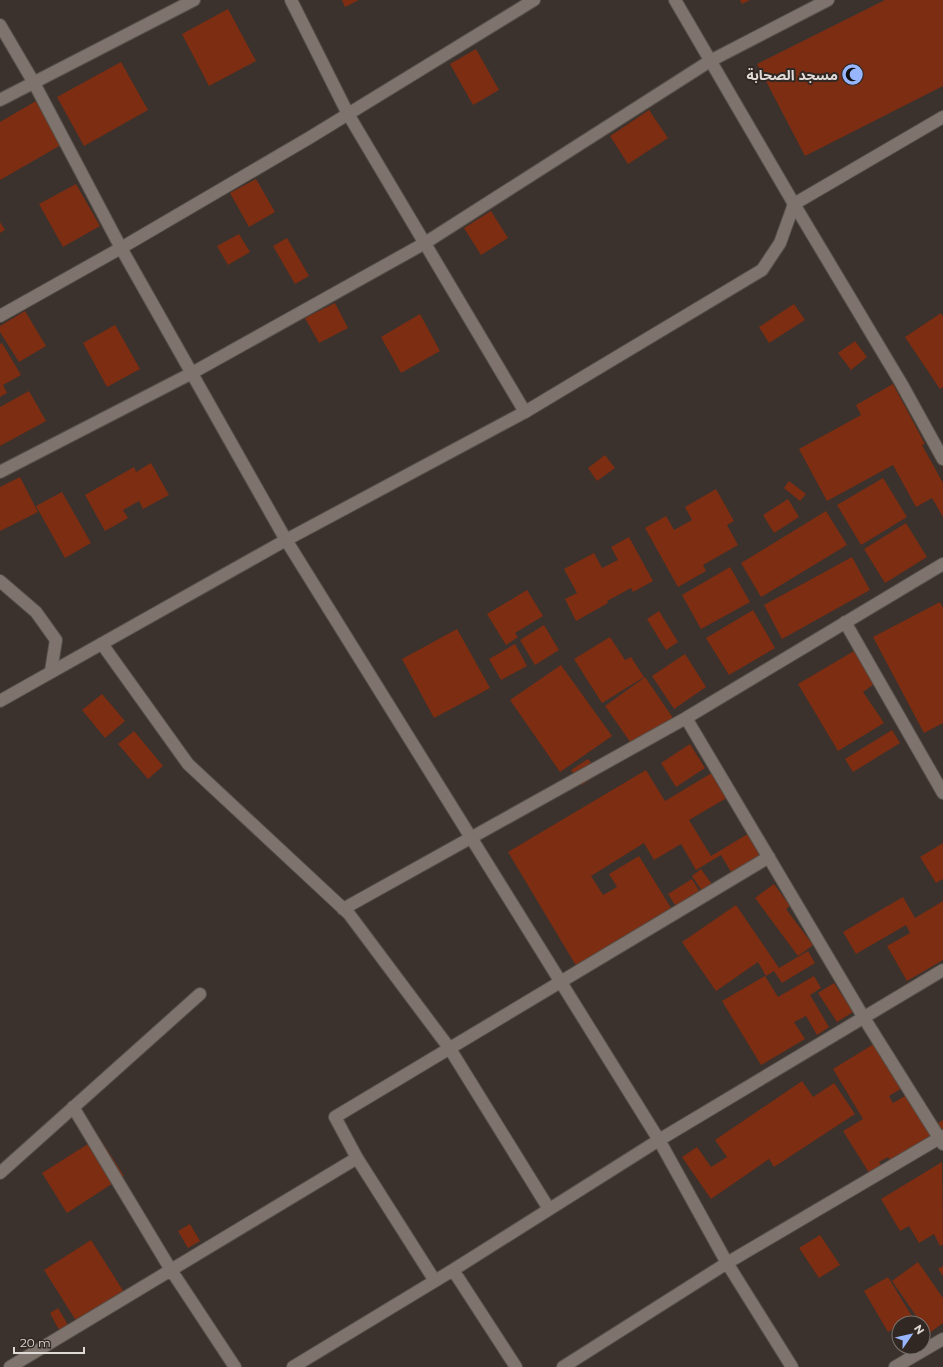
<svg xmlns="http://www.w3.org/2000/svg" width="943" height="1367" font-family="Montserrat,'Noto Sans Arabic',sans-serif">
<rect width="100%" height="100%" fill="#3b322d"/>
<!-- building -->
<path fill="#7c2d12" d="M 342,0 L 359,0 L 345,7 Z
M 740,0 L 750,0 L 742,4 Z
M 885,0 L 943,0 L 943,86 L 805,156 L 757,64 Z
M 228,9 L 256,61 L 209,86 L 182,34 Z
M 476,49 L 499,90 L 473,105 L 450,64 Z
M 121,62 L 148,110 L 84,146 L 57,97 Z
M 36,101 L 61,145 L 0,180 L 0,122 Z
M 649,110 L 668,138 L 628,164 L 610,136 Z
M 256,179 L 275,212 L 249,227 L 230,193 Z
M 76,184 L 100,226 L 63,247 L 39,204 Z
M 491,211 L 508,238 L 481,255 L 464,228 Z
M 0,222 L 5,230 L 0,233 Z
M 239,234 L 250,252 L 228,265 L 217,246 Z
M 287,238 L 309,276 L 295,284 L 273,246 Z
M 335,303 L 348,328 L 319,343 L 305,318 Z
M 794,304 L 805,320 L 769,343 L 759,327 Z
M 25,311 L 46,346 L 19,362 L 0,332 L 0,326 Z
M 941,313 L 943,317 L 943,387 L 940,389 L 905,337 Z
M 420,314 L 440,351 L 401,373 L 381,337 Z
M 115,325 L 140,369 L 107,387 L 83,343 Z
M 855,341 L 867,357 L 851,370 L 838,353 Z
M 2,343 L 21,375 L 3,385 L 7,393 L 0,397 L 0,344 Z
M 893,384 L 925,444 L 922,445 L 943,483 L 943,517 L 932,498 L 916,507 L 893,465 L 827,501 L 799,449 L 861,415 L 856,405 Z
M 29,391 L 46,421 L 0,446 L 0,407 Z
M 605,455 L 615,468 L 597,481 L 588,468 Z
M 151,463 L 169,495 L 143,509 L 139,501 L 123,510 L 128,518 L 105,531 L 85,495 L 134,467 L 136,472 Z
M 20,477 L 38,512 L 0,531 L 0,487 Z
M 883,478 L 907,517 L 861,545 L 837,505 Z
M 789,481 L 806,494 L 800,501 L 784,488 Z
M 716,489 L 734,521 L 727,525 L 738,545 L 703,565 L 706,571 L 678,587 L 645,528 L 666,516 L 674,530 L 692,520 L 685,507 Z
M 62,492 L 91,543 L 65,558 L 36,506 Z
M 788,499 L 799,517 L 774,533 L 763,515 Z
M 826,511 L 847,545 L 761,597 L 741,563 Z
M 906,523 L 927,557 L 885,583 L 864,549 Z
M 629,537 L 653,581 L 633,592 L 631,588 L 607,601 L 608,603 L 576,621 L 565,599 L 577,593 L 564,569 L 594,553 L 602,568 L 618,560 L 611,547 Z
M 852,557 L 870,590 L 782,639 L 764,605 Z
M 730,567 L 750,602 L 701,629 L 682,595 Z
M 527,590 L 543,616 L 515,633 L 518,637 L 506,645 L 487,614 Z
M 940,602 L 943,608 L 943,723 L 924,733 L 873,637 Z
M 753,610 L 775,648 L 729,675 L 706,638 Z
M 659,611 L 678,642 L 666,650 L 647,619 Z
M 544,625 L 559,650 L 535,665 L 520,640 Z
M 457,629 L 490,688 L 434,718 L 402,659 Z
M 610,637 L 625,660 L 631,657 L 644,677 L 602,703 L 574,659 Z
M 515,644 L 527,666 L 501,680 L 489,659 Z
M 854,651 L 874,684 L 863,692 L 884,723 L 838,751 L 798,684 Z
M 685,654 L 706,687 L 674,709 L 652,676 Z
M 561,665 L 612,736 L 560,772 L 510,700 Z
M 645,677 L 673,718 L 633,746 L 605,706 Z
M 102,694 L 125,721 L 105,738 L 82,710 Z
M 892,730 L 900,743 L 853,772 L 845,759 Z
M 134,731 L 163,766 L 148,779 L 118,744 Z
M 690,744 L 705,768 L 676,787 L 661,763 Z
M 588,759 L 599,773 L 582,785 L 571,770 Z
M 646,770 L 665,801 L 715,771 L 730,796 L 689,820 L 711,856 L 756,829 L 774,859 L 737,882 L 721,855 L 696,870 L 681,844 L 654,860 L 644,843 L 591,876 L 603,895 L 617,887 L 609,874 L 639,856 L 676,916 L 581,974 L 508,852 Z
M 943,843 L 943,879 L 936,883 L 920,857 Z
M 701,869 L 714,887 L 704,894 L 692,876 Z
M 692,879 L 701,894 L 677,908 L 668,894 Z
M 774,884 L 790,906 L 786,909 L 813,945 L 798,956 L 755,898 Z
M 903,897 L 915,918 L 943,901 L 943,960 L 907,981 L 887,946 L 910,933 L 906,925 L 856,954 L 843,932 Z
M 736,905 L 779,968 L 808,951 L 815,963 L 782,983 L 774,971 L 766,976 L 758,962 L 716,991 L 682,942 Z
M 765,976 L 778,997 L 814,976 L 821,988 L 810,995 L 829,1027 L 817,1035 L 806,1016 L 794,1022 L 805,1039 L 761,1065 L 722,1001 Z
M 834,983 L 853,1012 L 837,1022 L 818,993 Z
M 877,1042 L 904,1087 L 889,1096 L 893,1103 L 907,1095 L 929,1129 L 943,1120 L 943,1139 L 895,1168 L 888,1157 L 879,1162 L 885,1171 L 873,1179 L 843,1131 L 863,1119 L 833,1069 Z
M 802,1081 L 813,1097 L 834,1083 L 855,1114 L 774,1167 L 769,1159 L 711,1199 L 682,1157 L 697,1147 L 711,1167 L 727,1157 L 715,1140 Z
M 99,1137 L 124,1176 L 67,1213 L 42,1173 Z
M 942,1162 L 943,1244 L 940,1246 L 934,1234 L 919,1243 L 909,1226 L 900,1231 L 881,1199 Z
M 190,1224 L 200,1241 L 188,1248 L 178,1231 Z
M 820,1235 L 840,1265 L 819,1278 L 799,1248 Z
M 91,1240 L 129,1300 L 82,1330 L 44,1270 Z
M 918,1262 L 943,1298 L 943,1323 L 928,1334 L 923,1326 L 923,1323 L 921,1323 L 892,1281 Z
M 943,1266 L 943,1276 L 938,1269 Z
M 888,1277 L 913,1318 L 903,1323 L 899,1323 L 899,1326 L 888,1332 L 864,1291 Z
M 58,1308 L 68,1325 L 59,1330 L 50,1313 Z"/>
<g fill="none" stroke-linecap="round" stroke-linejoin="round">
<defs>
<path id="street" d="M 291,0 L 348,114 L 525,412
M 675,0 L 794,204
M 0,25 L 34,83 L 121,248 L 286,540 L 659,1140 L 727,1263 L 792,1367
M 0,100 L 194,0
M 0,316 L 121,248 L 309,138 L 534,0
M 0,472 L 192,373 L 425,243 L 710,61 L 828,0
M 0,581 L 36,612 L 56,640 L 51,671
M 845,622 L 943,793
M 102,644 L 188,764 L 349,914 L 450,1049 L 549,1209
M 686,718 L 864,1018 L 943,1144
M 343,909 L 686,718 L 943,564
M 73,1107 L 171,1270 L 357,1158
M 0,1173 L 200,994
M 453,1270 L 516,1367
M 435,1281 L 357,1158 L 335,1117 L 769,857
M 10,1367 L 171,1270 L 235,1367
M 293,1367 L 453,1270 L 659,1140 L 943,970
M 563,1367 L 727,1263 L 943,1136
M 895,1367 L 943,1339"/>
<path id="secondary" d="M 794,204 L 901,383 L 943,459
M 0,701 L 286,540 L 525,412 L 762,270 L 780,243 L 794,204 L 943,117"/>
</defs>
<!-- street casing -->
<use href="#street" stroke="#57504b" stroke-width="14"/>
<!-- secondary casing -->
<use href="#secondary" stroke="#57504b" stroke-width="14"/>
<!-- street -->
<use href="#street" stroke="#7e746d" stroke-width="12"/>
<!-- secondary -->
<use href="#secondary" stroke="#7e746d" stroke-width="12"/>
</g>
<!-- icons -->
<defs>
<symbol id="mosque-disc" viewBox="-11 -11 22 22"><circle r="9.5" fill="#97b6fd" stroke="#312823"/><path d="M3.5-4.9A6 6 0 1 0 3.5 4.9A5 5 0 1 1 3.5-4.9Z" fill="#111"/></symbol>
</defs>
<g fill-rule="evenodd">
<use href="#mosque-disc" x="840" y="62" width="25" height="25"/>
</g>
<g text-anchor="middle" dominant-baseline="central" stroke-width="4" stroke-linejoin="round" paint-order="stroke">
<!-- poi labels -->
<g font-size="14" font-weight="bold" fill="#e0dad7" stroke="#312823" text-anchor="end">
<text x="838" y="75">مسجد الصحابة</text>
</g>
</g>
<!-- north arrow -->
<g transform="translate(911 1335) rotate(56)"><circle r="19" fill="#312823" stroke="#776f6b"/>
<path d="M0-3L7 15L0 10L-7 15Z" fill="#97b6fd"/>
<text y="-6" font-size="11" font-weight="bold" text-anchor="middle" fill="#e0dad7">N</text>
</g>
<!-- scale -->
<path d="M14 1347v6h70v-6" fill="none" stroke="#e0dad7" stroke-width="2"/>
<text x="20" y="1347" font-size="12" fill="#e0dad7" stroke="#312823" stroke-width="3" paint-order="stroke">20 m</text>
</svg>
